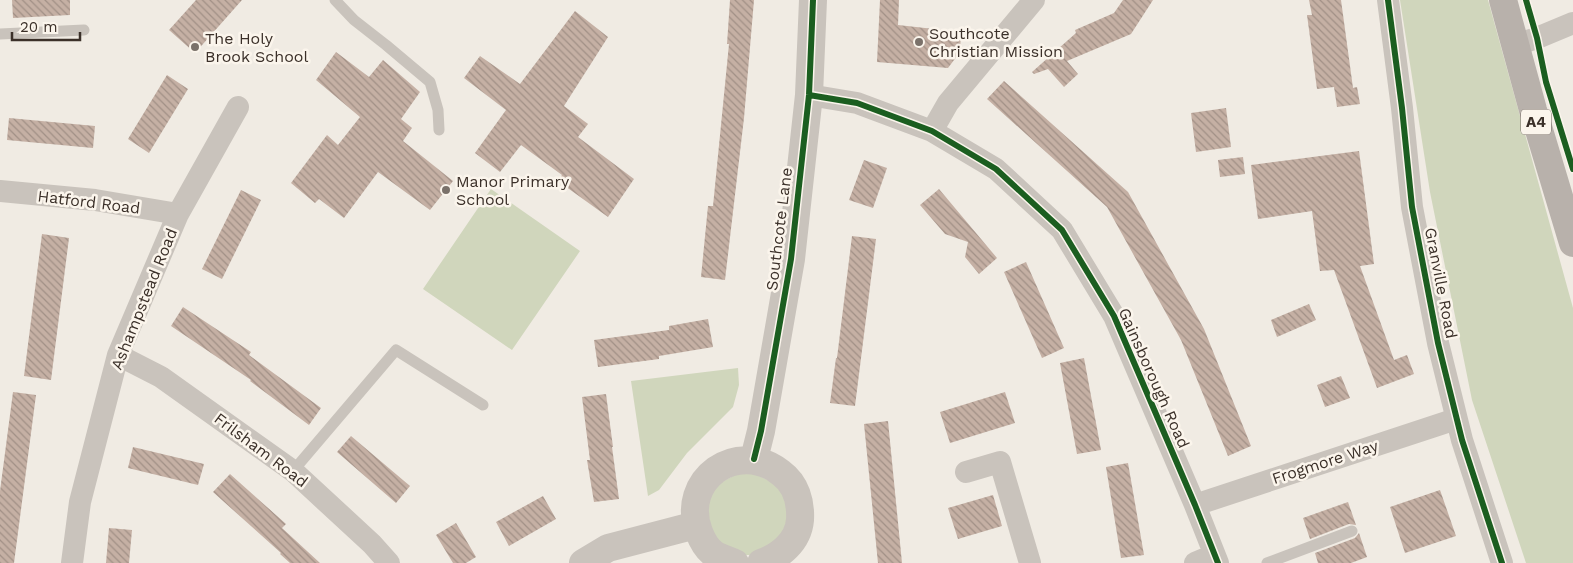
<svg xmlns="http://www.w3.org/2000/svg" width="1573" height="563" font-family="'Work Sans',sans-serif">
<defs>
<pattern id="building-back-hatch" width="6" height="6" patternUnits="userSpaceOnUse" patternTransform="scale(1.25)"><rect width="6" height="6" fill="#c5b0a4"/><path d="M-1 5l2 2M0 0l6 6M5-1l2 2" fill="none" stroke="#a19086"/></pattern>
</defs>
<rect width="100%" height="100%" fill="#f0ebe3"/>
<!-- grass -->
<path fill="#d0d6bc" d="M 1400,0 L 1488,0 L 1573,308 L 1573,563 L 1526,563 L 1472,400 L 1430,192 Z
M 491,189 L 580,251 L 512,350 L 423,289 Z
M 738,368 L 739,385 L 733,407 L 687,453 L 659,490 L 648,496 L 631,381 Z
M 746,469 L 781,487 L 790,512 L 780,540 L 755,555 L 740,555 L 714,541 L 705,500 L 711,488 Z"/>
<!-- building -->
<path fill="url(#building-back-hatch)" d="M 12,0 L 70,0 L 70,15 L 13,18 Z
M 196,0 L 242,0 L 195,53 L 169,30 Z
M 730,0 L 754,0 L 744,118 L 725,280 L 701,277 L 708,206 L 713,206 L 729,44 L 727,44 Z
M 880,0 L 899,0 L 898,25 L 961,32 L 960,52 L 948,68 L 877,62 Z
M 1123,0 L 1153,0 L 1131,34 L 1067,61 L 1078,74 L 1064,87 L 1048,69 L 1034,74 L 1032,72 L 1076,33 L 1075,30 L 1114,13 Z
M 1309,0 L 1341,0 L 1353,88 L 1357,87 L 1360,104 L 1337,107 L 1334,87 L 1317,89 L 1307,15 L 1312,15 Z
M 575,11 L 608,37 L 564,106 L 588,124 L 578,137 L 634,179 L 608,217 L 558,181 L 562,175 L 521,145 L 500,172 L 475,153 L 506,110 L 464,78 L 480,56 L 520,84 Z
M 336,52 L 369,77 L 383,60 L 420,92 L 401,119 L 412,128 L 403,141 L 453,181 L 430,210 L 378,172 L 344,218 L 319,199 L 315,203 L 291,183 L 327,135 L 338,145 L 360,117 L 316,80 Z
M 167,75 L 188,89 L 149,153 L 128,139 Z
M 1004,81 L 1128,192 L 1204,329 L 1251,446 L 1228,456 L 1181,340 L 1107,207 L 987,99 Z
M 1226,108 L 1231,147 L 1196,152 L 1191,113 Z
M 9,118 L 95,126 L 93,148 L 7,140 Z
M 1359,151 L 1374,264 L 1360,266 L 1394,360 L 1407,355 L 1414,374 L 1377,388 L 1334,270 L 1320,271 L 1312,211 L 1258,219 L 1251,165 Z
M 1243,157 L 1245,174 L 1220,177 L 1218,160 Z
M 864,160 L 887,168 L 873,208 L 849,200 Z
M 939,189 L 997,258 L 979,274 L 965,257 L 968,242 L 945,234 L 920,205 Z
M 241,190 L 261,200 L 222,279 L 202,269 Z
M 42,234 L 69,238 L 51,380 L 24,376 Z
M 852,236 L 876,239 L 855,406 L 830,403 L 836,358 L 837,358 Z
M 1026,262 L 1064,348 L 1042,358 L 1004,272 Z
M 1309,304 L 1316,320 L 1277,337 L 1271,320 Z
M 183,307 L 251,352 L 249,355 L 321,408 L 309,425 L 250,381 L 251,380 L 171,326 Z
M 708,319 L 713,347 L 659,356 L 659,359 L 598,367 L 594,340 L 669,330 L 669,326 Z
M 1084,358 L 1101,450 L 1077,454 L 1060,363 Z
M 1341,376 L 1350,398 L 1325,407 L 1317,385 Z
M 13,392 L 36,395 L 14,563 L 0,563 L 0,491 Z
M 1005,392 L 1015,423 L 950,443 L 940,412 Z
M 606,394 L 613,447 L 612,447 L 619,499 L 594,502 L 587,460 L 590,460 L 582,397 Z
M 888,421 L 902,563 L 878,563 L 864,424 Z
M 351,436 L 410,486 L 396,503 L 337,452 Z
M 133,447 L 204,464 L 198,485 L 128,468 Z
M 1128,463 L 1144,555 L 1121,558 L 1106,467 Z
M 230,474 L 286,524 L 282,528 L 320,563 L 290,563 L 280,554 L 281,553 L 213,492 Z
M 1440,490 L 1456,536 L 1405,553 L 1390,507 Z
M 993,495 L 1002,526 L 958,539 L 948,508 Z
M 543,496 L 556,519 L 509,546 L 496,522 Z
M 1348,502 L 1356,525 L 1349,524 L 1310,539 L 1303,518 Z
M 456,523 L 476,557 L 466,563 L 453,563 L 436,535 Z
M 109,528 L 132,530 L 129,563 L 106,563 Z
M 1359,533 L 1367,557 L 1351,563 L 1318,563 L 1315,553 L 1355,538 Z"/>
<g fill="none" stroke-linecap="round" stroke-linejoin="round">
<!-- service -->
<path stroke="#c9c3bc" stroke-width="11" d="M 335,0 L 354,20 L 386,45 L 430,82 L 438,110 L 439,130
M 0,34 L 84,30
M 293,471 L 396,350 L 483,405
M 1267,563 L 1352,531"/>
<!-- minor -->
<path stroke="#c9c3bc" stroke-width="22" d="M 1388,0 L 1402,108 L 1412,207 L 1438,343 L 1462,440 L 1502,563
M 1515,45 L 1537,38 L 1573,23
M 809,95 L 857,103 L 932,131 L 996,169 L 1062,230 L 1114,316 L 1195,505 L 1218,563
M 932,131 L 948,103 L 1034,0
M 0,191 L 95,200 L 178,214
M 118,355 L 161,377 L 293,471 L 372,544 L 389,563
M 966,472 L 1000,462 L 1030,563
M 1195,505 L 1456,419
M 72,563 L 80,502 L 118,355 L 178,214 L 238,107
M 1195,563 L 1214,555"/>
<!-- tertiary -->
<path stroke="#c9c3bc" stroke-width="28" d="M 754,459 L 761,431 L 791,259 L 809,95 L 813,0
M 583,563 L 608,548 L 696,525
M 735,563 C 728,560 720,558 714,554 C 707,549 702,540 699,532 C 679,480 737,438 781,473 C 796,484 801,502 800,520 C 798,542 780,556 761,563"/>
<!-- primary -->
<path stroke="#b8b1ab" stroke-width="28" d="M 1503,0 L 1533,110 L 1573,243"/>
<defs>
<path id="cycleway" d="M 1388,0 L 1402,108 L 1412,207 L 1438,343 L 1462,440 L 1502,563
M 1526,0 L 1537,38 L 1546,82 L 1573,169
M 809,95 L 857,103 L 932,131 L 996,169 L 1062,230 L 1114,316 L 1195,505 L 1218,563
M 754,459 L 761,431 L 791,259 L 809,95 L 813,0"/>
</defs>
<!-- cycleway casing -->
<use href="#cycleway" stroke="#fbf5ec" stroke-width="9"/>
<!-- cycleway -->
<use href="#cycleway" stroke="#1b5e20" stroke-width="6"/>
</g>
<!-- markers -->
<g fill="#7a716a" stroke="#fbf5ec" stroke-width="2">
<circle cx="919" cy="42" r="5"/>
<circle cx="195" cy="47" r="5"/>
<circle cx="446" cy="190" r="5"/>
</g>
<g text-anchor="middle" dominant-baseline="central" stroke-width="5" stroke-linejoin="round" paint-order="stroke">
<!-- shield labels -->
<rect fill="#fbf5ec" stroke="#756b64" stroke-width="1" x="1521" y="109.5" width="30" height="25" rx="4"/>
<g font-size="15" font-weight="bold" fill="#3b3029">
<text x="1536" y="122">A4</text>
</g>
<!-- poi labels -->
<g font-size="16" fill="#3b3029" stroke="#fbf5ec" text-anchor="start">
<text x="929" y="33">Southcote<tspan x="929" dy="18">Christian Mission</tspan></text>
<text x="205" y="38">The Holy<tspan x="205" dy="18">Brook School</tspan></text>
<text x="456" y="181">Manor Primary<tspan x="456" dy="18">School</tspan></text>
</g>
<!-- street labels -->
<g font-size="16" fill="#3b3029" stroke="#fbf5ec">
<text transform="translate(89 202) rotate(7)">Hatford Road</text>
<text transform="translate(779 229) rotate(-83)">Southcote Lane</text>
<text transform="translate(1441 283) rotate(79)">Granville Road</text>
<text transform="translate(144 299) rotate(-68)">Ashampstead Road</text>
<text transform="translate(1154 378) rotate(66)">Gainsborough Road</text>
<text transform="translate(261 450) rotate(37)">Frilsham Road</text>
<text transform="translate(1325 462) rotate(-18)">Frogmore Way</text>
</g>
</g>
<!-- scale -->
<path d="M12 32v8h68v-8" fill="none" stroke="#3b3029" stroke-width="2.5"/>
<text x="20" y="32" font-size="15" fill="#3b3029" stroke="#fbf5ec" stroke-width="4" paint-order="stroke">20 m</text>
</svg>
